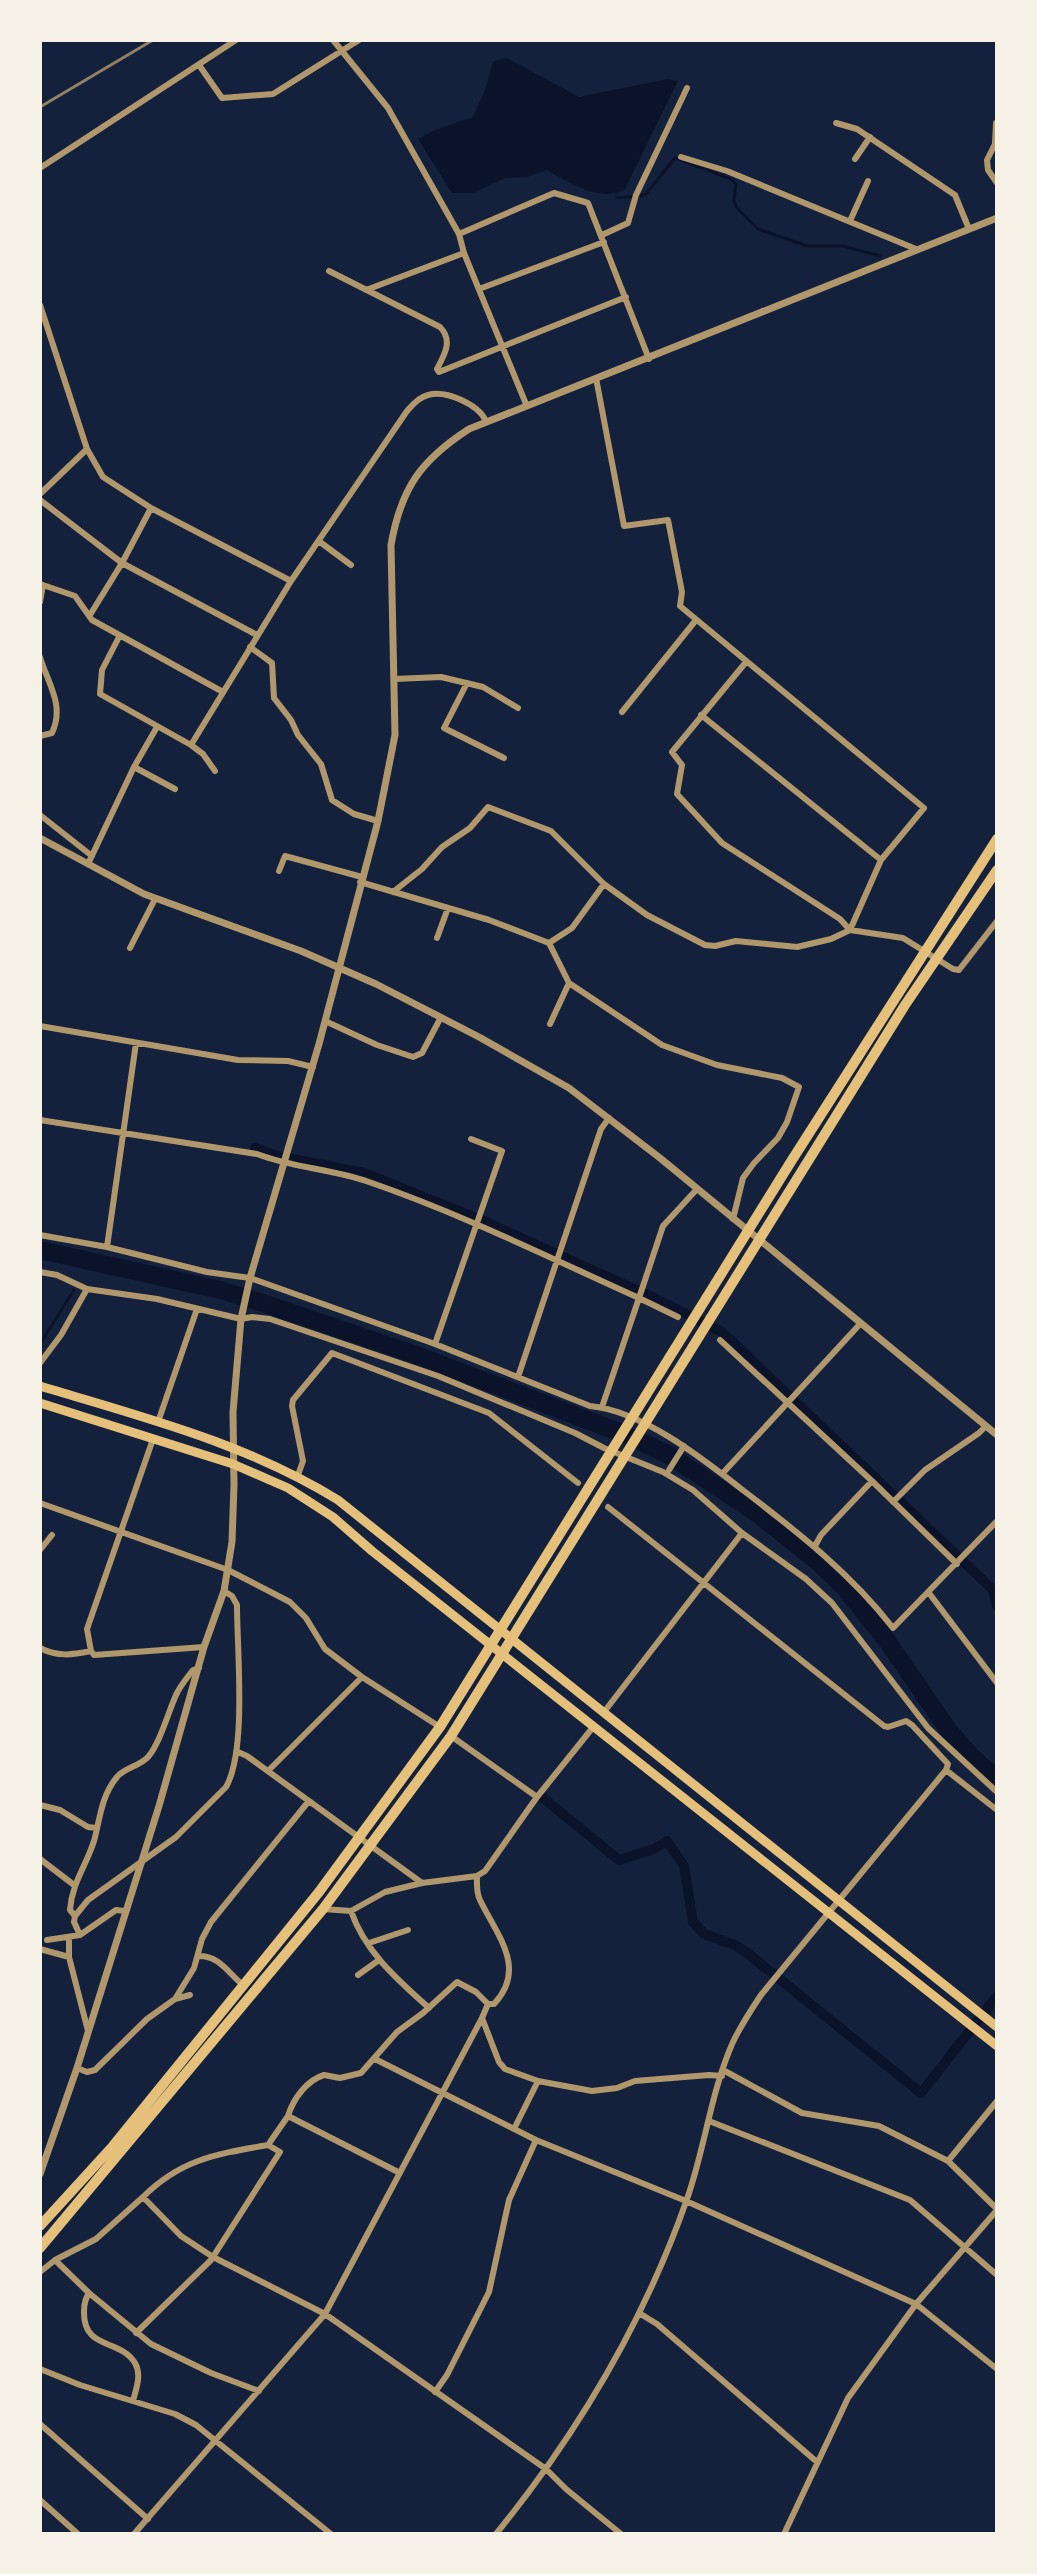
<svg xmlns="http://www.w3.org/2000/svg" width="1037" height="2574" font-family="Poppins,sans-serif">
<rect width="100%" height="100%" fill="#14213d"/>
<!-- water -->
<path fill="#0b132b" d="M 507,58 L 579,97 L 667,79 L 678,81 L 624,191 C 597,201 570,183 547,170 L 527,177 L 505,178 L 473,193 L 452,193 L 418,139 L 435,130 L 473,117 L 485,90 L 493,61 Z"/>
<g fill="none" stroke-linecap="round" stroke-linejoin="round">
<!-- stream -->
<path stroke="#0b132b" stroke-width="3" d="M 617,198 L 645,195 L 675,158 L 731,179 L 736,184 L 734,201 L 737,208 L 758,229 L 807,246 L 843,246 L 880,256
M 40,1344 L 74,1290"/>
<!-- canal -->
<path stroke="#0b132b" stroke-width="10" d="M 255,1148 L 277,1156 L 364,1173 L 486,1222 L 652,1297 L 722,1332 L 993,1590 L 997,1606
M 543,1798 L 619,1860 L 654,1849 L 667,1841 L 684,1866 L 693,1922 L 704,1934 L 735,1945 L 746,1952 L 921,2093 L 997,1996"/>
<!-- river -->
<path stroke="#0b132b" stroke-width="18" d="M 40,1250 L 220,1290 L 266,1304 L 416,1355 L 629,1436 L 669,1455 L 758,1514 L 819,1563 L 844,1587 L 885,1638 L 949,1731 L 971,1756 L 997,1779"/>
<!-- minor -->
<path stroke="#b1986c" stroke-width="6" d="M 333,40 L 388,108 L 459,234 L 464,253 L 526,404
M 199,65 L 222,98 L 273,94 L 359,40
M 836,123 L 857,129 L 955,195 L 969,229
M 996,123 L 995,144 L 987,160 L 988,170 L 997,183
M 681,157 L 727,171 L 916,249
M 855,159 L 870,137
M 40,168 L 236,40
M 850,221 L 868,181
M 459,234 L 554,193 L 588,203 L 649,359
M 602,235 L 628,223 L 636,195 L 687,88
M 329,271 L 440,327 C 453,340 445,354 437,369 L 439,372 L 626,297
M 479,289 L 604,242
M 366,290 L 464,253
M 40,305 L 87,449 L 103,477 L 151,508 L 291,581
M 596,378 L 624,526 L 668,520 L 682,592 L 680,606 L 924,808 L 881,860 L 850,930
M 40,494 L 87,449
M 40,500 L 122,563 L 257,635
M 320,542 L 351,565
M 40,584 L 75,596 L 92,620 L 223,692
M 40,602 L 43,585
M 90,615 L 122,563 L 151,508
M 119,637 L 102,670 L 100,694 L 191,745 L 291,581 L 407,411 C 412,405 419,397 428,395 C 446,390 478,404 486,421
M 250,647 L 272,663 L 274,698 L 291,720 L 298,735 L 321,764 L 332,800 L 354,814 L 378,821
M 40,657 C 48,684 65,705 52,733 L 40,736
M 746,662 L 672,752 L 682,765 L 677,794 L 722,843 L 840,919 L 850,930
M 394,679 L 441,677 L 483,687 L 518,708
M 467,683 L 444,728 L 504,758
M 622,712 L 696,620
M 701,715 L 881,860
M 191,745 L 203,754 L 215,771
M 134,767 L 175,789
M 40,815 L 92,856
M 88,864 L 134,767 L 157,727
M 279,871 L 285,856 L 362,877
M 360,882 L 489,920 L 549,943 L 569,983 L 662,1045 L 717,1065 L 782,1078 L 799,1087 L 787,1122 L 778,1138 L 754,1163 L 743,1178 L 733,1219
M 393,892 L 422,869 L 442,847 L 470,828 L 488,807 L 551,831 L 604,884
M 437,938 L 448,908
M 549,943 L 572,928 L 604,884 L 647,915 L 705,945 L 715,946 L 736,941 L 797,947 L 831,939 L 850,930 L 903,938 L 953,969 L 959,970 L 997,921
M 130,948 L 155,899
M 325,1021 L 377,1045 L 413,1057 L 422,1053 L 441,1017
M 550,1024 L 569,983
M 40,1026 L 238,1060 L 288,1061 L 313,1067
M 40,1120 L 257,1154 C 293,1168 333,1169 369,1182 C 462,1214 550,1258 639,1298 L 602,1407
M 40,1235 L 107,1247 L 207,1272 L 250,1278 L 435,1344 L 590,1406 C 643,1411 703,1459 744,1491 C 799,1533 851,1574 893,1628 L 997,1521
M 107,1247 L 136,1043
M 40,1272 L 57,1275 L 87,1289 L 157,1299 L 241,1319 L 252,1317 L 270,1319 L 438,1376 L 575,1433 L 604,1448 L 663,1472 L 693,1490 L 742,1533 L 806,1579 L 832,1603 L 928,1728 L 997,1792
M 678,1317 L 639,1298 L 663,1226 L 697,1189
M 720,1340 L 872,1481 L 957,1564
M 435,1344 L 502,1151 L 471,1139
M 40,1363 L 61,1335 L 87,1289
M 518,1377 L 601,1129 L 609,1118
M 158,1422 L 197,1309
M 669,1470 L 684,1446
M 722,1474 L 860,1324
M 298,1475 L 303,1461 L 292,1406 L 293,1400 L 332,1353 L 489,1413 L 578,1483
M 893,1502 L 925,1470 L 979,1433 L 986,1426
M 40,1503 L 228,1570 L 290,1602 L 306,1618 L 325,1649 L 362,1677 L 440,1727
M 608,1507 L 884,1726 L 888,1727 L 906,1721 L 912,1725 L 948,1764 L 946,1770 L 997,1810
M 815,1546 L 821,1535 L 872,1481
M 40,1550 L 52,1535
M 929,1593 L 997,1683
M 40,1648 C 58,1657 72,1655 91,1651 L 94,1655 L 204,1647
M 91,1651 L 87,1629 L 153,1439
M 604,1712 L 742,1533
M 451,1736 L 537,1797
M 238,1752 L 247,1756 L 422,1883
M 268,1771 L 362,1677
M 40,1805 L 60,1810 L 88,1827 L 96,1828
M 40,1859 L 74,1885
M 477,1876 C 477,1884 476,1892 480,1900 C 496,1934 528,1968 494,2004 L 488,2004
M 323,1909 L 351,1911 L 385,1892 L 422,1883 L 477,1876 L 485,1871 L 537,1797 L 594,1726
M 351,1911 C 365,1952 398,1980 429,2008
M 75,1916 L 88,1900 L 176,1837 L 226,1787 C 247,1750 237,1651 237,1605 L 232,1596 L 224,1591
M 80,1935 L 74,1922 L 75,1916 L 70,1910 C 72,1883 86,1866 94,1841 C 100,1819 101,1796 117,1777 C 124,1768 140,1766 148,1757 C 160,1743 168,1713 176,1695 C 180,1686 187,1678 193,1670 L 199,1668
M 69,1938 L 69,1957 L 88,2031
M 47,1940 L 80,1935 L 116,1910 L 125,1911
M 369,1943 L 408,1930
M 40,1949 L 69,1957
M 199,1956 C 220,1956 228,1973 243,1985
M 358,1975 L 379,1960
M 175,1999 L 190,1995
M 375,2059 L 536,2140 L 686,2201 L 916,2304 L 997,2369
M 77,2068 L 87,2072 L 95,2070 L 147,2019 L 175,1999 L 194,1968 L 202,1939 L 211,1922 L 308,1802
M 723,2070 L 802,2113 L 879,2126 L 948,2161 L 997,2209
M 288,2116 C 293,2099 307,2080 324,2075 L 340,2078 L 361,2073 L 397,2032 L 423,2013 L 457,1982 L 476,1992 L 488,2004 L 482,2018 L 499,2062 L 505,2069 L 538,2081 L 592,2091 L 617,2088 L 635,2081 L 709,2075 L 722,2076
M 709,2121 L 910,2200 L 997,2275
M 514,2129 L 538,2081
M 948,2161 L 997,2101
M 143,2197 C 181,2159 217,2154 268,2145
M 55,2260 L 89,2293 C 85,2299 84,2303 84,2311 C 83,2351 120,2338 135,2363 C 142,2375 136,2389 133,2401
M 40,2272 L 55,2260 L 96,2239 L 143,2197 L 181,2236 L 213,2257 L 325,2314 L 546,2469 L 566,2489 L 621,2534
M 89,2293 L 151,2344 L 211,2373 L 259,2391
M 639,2313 L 657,2324 L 817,2462
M 136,2333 L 211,2260 L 280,2152 L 268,2145 L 288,2116 L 400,2173
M 40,2369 L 80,2385 L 175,2414 L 196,2425 L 331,2534
M 435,2392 L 447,2375 L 489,2292 L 509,2200 L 536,2140
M 40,2424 L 148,2519
M 40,2500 L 78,2534
M 134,2534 L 325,2314 L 482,2018
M 496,2534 C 578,2433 644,2322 687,2199 C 705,2148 711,2091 733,2042 C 741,2025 751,2010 761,1995 L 946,1770
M 784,2534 L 848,2398 L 916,2304 L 997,2210"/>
<!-- tertiary -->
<path stroke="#b1986c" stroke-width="7" d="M 40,838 L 144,894 L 301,951 L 376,984 L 479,1037 L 569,1088 L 660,1158 L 997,1435
M 40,2174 L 77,2068 L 159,1806 L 204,1647 L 224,1591 L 232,1542 L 234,1485 L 233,1412 L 241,1319 L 250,1278 L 319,1044 L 378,821 L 395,735 L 391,545 C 401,488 421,460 469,429 L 997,218"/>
<!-- primary -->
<path stroke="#e5c07b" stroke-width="9" d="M 40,1386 C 142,1417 246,1443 338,1500 L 997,2027
M 40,1403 L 233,1464 L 288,1488 L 333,1517 L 372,1551 L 997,2046"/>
<!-- trunk -->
<path stroke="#e5c07b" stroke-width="10" d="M 40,2226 L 113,2146 L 319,1892 L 440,1727 L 792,1160 L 997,839
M 40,2248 L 323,1909 L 451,1736 L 905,1005 L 997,870"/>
<!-- rail -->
<path stroke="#918062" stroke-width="3" d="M 40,107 L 153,40"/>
</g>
<!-- border -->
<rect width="1037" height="2574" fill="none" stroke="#f6f1e7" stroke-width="84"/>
</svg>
